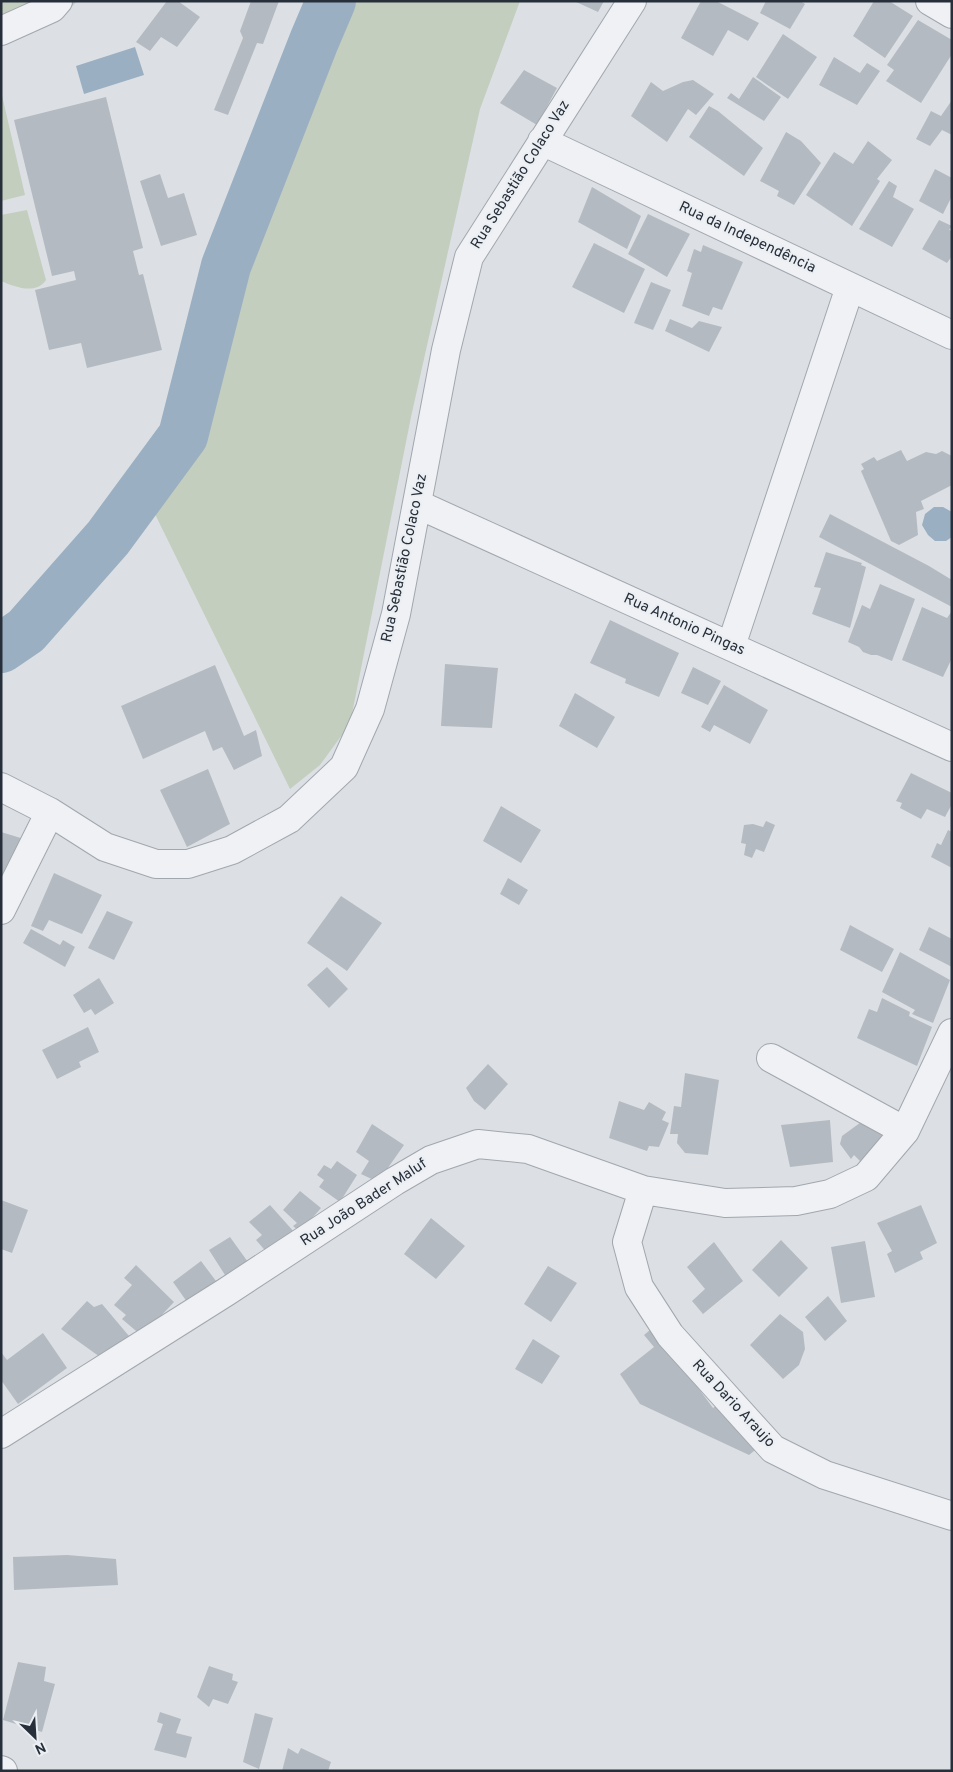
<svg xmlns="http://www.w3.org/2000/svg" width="953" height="1772" font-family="Overpass,sans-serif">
<rect width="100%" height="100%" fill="#dce0e5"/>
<!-- green -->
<path fill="#c3cebe" d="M 1,1 L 77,1 C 62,19 37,36 14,23 C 9,21 5,17 1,13 Z
M 355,1 L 520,1 L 480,109 L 411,417 L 350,724 L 320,765 L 290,789 L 152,508 Z
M 1,91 L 25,195 L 1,201 Z
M 27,210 L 46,280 C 36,295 15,287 1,281 L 1,215 Z"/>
<!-- water -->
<path fill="#9aafc2" d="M 135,47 L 144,75 L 84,94 L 76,66 Z
M 934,507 L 943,507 L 952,512 L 952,537 L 946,541 L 935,541 L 928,535 L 922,525 L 925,514 Z"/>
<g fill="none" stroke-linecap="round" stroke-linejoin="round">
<!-- river -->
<path stroke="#9aafc2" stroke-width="50" d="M 1,648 L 26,631 L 108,538 L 183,436 L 226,266 L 314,41 L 331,1"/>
</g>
<!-- building -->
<path fill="#b4bac1" d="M 167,1 L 178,1 L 200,17 L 177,47 L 161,37 L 150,51 L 136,42 Z
M 251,1 L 279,1 L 263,44 L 257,43 L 228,115 L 214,110 L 243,38 L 240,31 Z
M 574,1 L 604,1 L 598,12 Z
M 701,1 L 716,1 L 759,23 L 748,41 L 728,30 L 713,56 L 681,38 Z
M 766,1 L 800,1 L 805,4 L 790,29 L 760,13 Z
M 874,1 L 889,1 L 913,16 L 885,58 L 853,36 Z
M 918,20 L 952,40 L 952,54 L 921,103 L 886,81 L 894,70 L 887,65 Z
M 783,34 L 817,57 L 788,99 L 756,77 Z
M 834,57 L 860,73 L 867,63 L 880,71 L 857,105 L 819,85 Z
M 524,70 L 557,88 L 537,125 L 500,103 Z
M 753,77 L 781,97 L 764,121 L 727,98 L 731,93 L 739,99 Z
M 693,80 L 714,94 L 696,115 L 688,109 L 667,142 L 631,116 L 651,82 L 663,91 L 683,82 Z
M 106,97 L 143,248 L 133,251 L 139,275 L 143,274 L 162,350 L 87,368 L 81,343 L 49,350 L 35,290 L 76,280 L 74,271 L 52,276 L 14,120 Z
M 952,100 L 952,135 L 942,130 L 930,146 L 916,139 L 931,111 L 941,116 Z
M 709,106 L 718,111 L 763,148 L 744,176 L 689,137 Z
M 786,132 L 801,141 L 821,163 L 794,205 L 777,196 L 779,191 L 760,181 Z
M 868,141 L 892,160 L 877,179 L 880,181 L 852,226 L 806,195 L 834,152 L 853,164 Z
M 935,169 L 952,178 L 952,196 L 943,214 L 919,201 Z
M 160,174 L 168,198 L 184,193 L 197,235 L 161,246 L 140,181 Z
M 889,181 L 897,186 L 893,197 L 914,209 L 892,247 L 859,229 Z
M 592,187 L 641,216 L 627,249 L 578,222 Z
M 648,214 L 690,234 L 667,277 L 628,254 Z
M 939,220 L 952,226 L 949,230 L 952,231 L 952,256 L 947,263 L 922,249 Z
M 594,243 L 645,269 L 624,313 L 572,287 Z
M 703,245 L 743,262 L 722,310 L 713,307 L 709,316 L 682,306 L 692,273 L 687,271 L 694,249 L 701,252 Z
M 651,282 L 671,290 L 653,330 L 634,323 Z
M 670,319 L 692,328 L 699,321 L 722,327 L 709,352 L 665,331 Z
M 901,450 L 907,461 L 926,452 L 936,454 L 942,451 L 952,456 L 952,485 L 921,501 L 924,509 L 916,512 L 918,535 L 899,545 L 891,541 L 861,471 L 864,469 L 861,464 L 874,457 L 877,461 Z
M 830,514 L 929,566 L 952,580 L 952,607 L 819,537 Z
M 826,552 L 862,563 L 861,565 L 866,567 L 850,628 L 812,614 L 821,588 L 814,587 Z
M 880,584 L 915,599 L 892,661 L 877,655 L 871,655 L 863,652 L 859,647 L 848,642 L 862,605 L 870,609 Z
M 922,607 L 947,618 L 952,611 L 952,658 L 943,677 L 902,660 Z
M 610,620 L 679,653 L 659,697 L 625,683 L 626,679 L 590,663 Z
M 445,664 L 498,668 L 492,728 L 441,726 Z
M 215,665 L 244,736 L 256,730 L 262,756 L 234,770 L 222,747 L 213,751 L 205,731 L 143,759 L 121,706 Z
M 693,667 L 721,681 L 708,705 L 681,693 Z
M 724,685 L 768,710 L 750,744 L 714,725 L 710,732 L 701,727 Z
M 575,693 L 615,717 L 597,748 L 559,726 Z
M 208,769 L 230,824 L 187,847 L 160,790 Z
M 911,773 L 952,793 L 952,804 L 945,817 L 927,809 L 921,819 L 900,808 L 902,803 L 896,801 Z
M 501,806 L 541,830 L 521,863 L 483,841 Z
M 766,821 L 775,825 L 764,852 L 756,849 L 752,858 L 744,855 L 746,844 L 741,843 L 744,825 L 753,824 L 763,827 Z
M 948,830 L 952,832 L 952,868 L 931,857 L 937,843 L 941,845 Z
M 1,832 L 24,839 L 1,905 Z
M 54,873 L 102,895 L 82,934 L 49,920 L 43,931 L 31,926 Z
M 508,878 L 528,890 L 519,905 L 500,894 Z
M 341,896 L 382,923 L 347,971 L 307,943 Z
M 107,911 L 133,922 L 114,960 L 88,948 Z
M 850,925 L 894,949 L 882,972 L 840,950 Z
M 929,927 L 952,939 L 952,967 L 919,950 Z
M 31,929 L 60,945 L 63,940 L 75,947 L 65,967 L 23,943 Z
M 900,952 L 950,980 L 933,1023 L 912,1014 L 915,1010 L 882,992 Z
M 327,967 L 348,989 L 329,1008 L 307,985 Z
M 99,978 L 114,1003 L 95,1015 L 91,1009 L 84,1013 L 73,995 Z
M 882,998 L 910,1012 L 909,1016 L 932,1027 L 917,1066 L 857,1038 L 869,1009 L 877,1012 Z
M 88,1027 L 99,1052 L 79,1062 L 81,1067 L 57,1079 L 42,1050 Z
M 488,1064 L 508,1084 L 485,1110 L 474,1101 L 466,1088 Z
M 685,1073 L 719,1080 L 708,1155 L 685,1153 L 677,1143 L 678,1134 L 670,1134 L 674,1106 L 681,1107 Z
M 619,1101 L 644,1110 L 649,1102 L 666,1112 L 662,1120 L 669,1123 L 659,1147 L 649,1146 L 647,1151 L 609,1138 Z
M 868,1117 L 888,1138 L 860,1161 L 854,1155 L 851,1159 L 840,1144 L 842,1136 Z
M 830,1120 L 833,1162 L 790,1167 L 781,1125 Z
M 372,1124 L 404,1145 L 378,1182 L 361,1174 L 369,1161 L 356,1152 Z
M 337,1161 L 357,1175 L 340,1202 L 319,1187 L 324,1180 L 317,1175 L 324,1165 L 331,1169 Z
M 300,1191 L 321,1208 L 300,1232 L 293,1226 L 297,1223 L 283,1210 Z
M 1,1200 L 28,1210 L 12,1253 L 1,1249 Z
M 270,1205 L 295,1233 L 269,1255 L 256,1240 L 262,1235 L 249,1222 Z
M 921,1205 L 937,1243 L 920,1252 L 923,1259 L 895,1273 L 887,1254 L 892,1251 L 877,1223 Z
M 431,1218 L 465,1246 L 436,1279 L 404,1254 Z
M 230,1237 L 253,1269 L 232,1286 L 209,1250 Z
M 781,1240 L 808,1268 L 779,1297 L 752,1270 Z
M 865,1241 L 875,1297 L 841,1303 L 831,1247 Z
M 714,1242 L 743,1281 L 703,1314 L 692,1301 L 705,1289 L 687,1267 Z
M 201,1261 L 222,1289 L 192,1309 L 173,1282 Z
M 136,1265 L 174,1302 L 142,1336 L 122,1319 L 126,1315 L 114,1305 L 132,1285 L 124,1278 Z
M 548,1266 L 577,1283 L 551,1322 L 524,1304 Z
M 828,1296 L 847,1321 L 825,1341 L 805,1317 Z
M 87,1301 L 94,1307 L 102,1304 L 129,1336 L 107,1362 L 61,1329 Z
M 780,1314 L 803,1332 L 805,1349 L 799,1365 L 783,1379 L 750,1345 Z
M 656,1325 L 682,1366 L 713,1408 L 725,1399 L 759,1447 L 749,1455 L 640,1404 L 620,1374 L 654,1347 L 644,1335 Z
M 43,1333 L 67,1368 L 18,1404 L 1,1380 L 1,1352 L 7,1360 Z
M 533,1339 L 560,1356 L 542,1384 L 515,1369 Z
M 67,1555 L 116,1559 L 118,1585 L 14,1590 L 13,1557 Z
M 18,1662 L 46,1667 L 44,1681 L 55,1684 L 42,1732 L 3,1720 Z
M 209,1666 L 233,1674 L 232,1680 L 238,1682 L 228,1704 L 213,1699 L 209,1707 L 197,1697 Z
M 160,1712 L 181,1719 L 176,1733 L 192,1737 L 186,1758 L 154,1750 L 163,1724 L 157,1722 Z
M 255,1713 L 273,1718 L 259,1769 L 243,1762 Z
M 288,1748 L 298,1754 L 301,1748 L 331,1762 L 328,1771 L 282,1771 Z"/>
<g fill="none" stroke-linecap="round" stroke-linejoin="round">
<defs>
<path id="minor" d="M 930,1 L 952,14
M 1,31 L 52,8 L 58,1
M 542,141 L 952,335
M 417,504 L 952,747
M 731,646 L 850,287
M 1,787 L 50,812 L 105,847 L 156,864 L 188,864 L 232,850 L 289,819 L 344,767 L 370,709 L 396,614 L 446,350 L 469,257 L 632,1
M 1,910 L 50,812
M 771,1058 L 905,1131
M 643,1190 L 627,1242 L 639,1287 L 670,1335 L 773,1449 L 825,1475 L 952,1516
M 1,1434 L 226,1292 L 395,1181 L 431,1160 L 478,1144 L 528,1149 L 643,1190 L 725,1203 L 796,1201 L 830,1194 L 866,1177 L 905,1131 L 952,1033
M 1,1770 L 3,1771"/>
</defs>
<!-- minor casing -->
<use href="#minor" stroke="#a2a7ae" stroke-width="30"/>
<!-- minor -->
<use href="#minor" stroke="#eff1f4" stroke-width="28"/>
</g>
<g text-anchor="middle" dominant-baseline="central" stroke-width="4" stroke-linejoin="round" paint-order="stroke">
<!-- street labels -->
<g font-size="15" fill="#272f3a" stroke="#ebeff3">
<text transform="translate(521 175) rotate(-58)">Rua Sebastião Colaco Vaz</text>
<text transform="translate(747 238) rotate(25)">Rua da Independência</text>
<text transform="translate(405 558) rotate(-78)">Rua Sebastião Colaco Vaz</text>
<text transform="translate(684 625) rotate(24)">Rua Antonio Pingas</text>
<text transform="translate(364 1203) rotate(-33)">Rua João Bader Maluf</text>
<text transform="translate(733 1404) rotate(47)">Rua Dario Araujo</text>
</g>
</g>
<!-- border -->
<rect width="953" height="1772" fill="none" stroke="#272f3a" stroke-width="5"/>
<!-- north arrow -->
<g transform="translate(35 1737) rotate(155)" stroke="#ebeff3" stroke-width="4" paint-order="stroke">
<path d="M0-4L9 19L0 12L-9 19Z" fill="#272f3a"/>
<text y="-8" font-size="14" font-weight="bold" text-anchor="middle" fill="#272f3a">N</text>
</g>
</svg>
